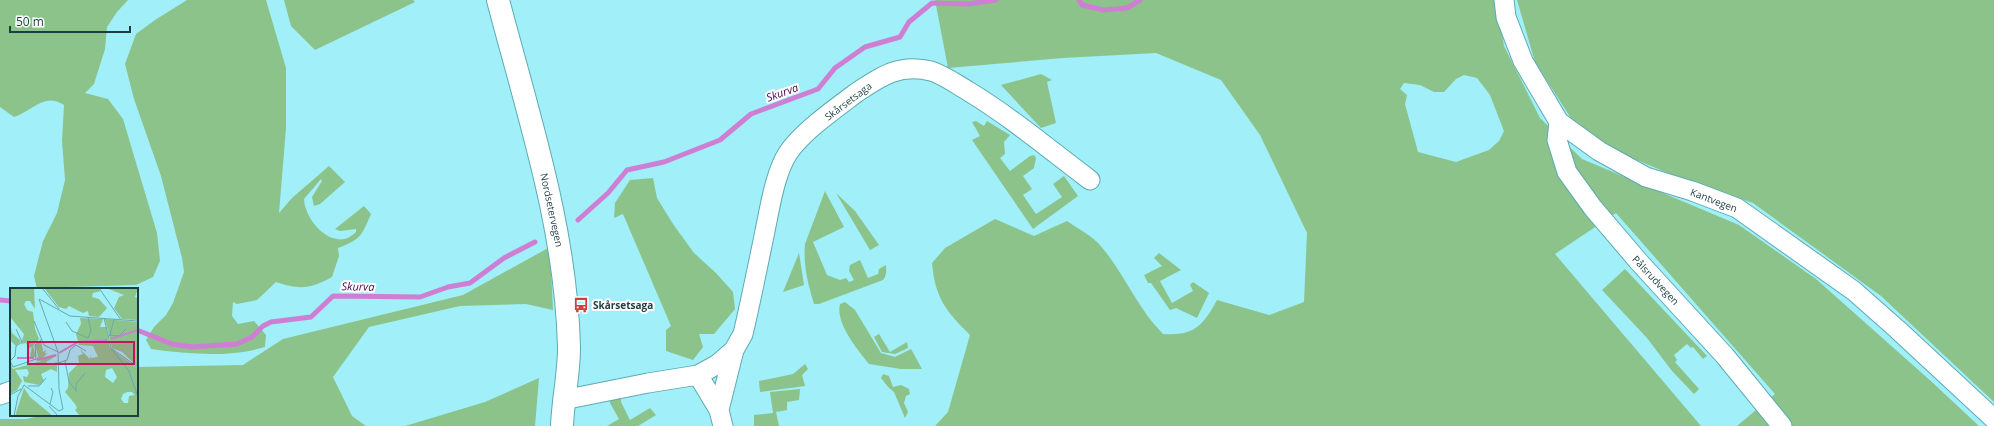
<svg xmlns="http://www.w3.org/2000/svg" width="1994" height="426" font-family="'Open Sans',sans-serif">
<rect width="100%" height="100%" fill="#a1eff8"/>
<!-- green -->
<path fill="#8bc38b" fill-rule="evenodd" d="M 0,0 L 128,0 L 117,12 L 107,27 L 105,49 L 94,84 L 85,93 L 108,99 L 123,119 L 157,233 L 160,261 L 153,277 L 136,285 L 66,287 L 37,289 L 34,276 L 43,241 L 57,213 L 65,180 L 62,141 L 64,105 C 44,92 33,111 14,117 L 0,107 Z
M 187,0 L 266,0 L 286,68 L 286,128 L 279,213 L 292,198 L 329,166 L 345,182 L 320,204 L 314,206 L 312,197 L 322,181 L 321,179 L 304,199 C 305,222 335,254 356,232 L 356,229 L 340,231 L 335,229 L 364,206 L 371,214 C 361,237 361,239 338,248 L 339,256 L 332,277 C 310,289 300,290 276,282 L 257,300 L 237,304 L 233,302 L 232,316 L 238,324 L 254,321 L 266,335 L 265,347 C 228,358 189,354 151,349 L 146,340 L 154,327 L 166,315 L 173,303 L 184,272 L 182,258 L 161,176 L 134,99 L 125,64 L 136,34 L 155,20 Z
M 284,0 L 413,0 L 415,2 L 315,50 L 291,26 Z
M 935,0 L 1497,0 L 1504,46 L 1540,118 L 1582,159 L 1739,225 L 1816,279 L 1933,383 L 1979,426 L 1737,426 L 1775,394 L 1616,213 L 1555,254 L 1701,426 L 935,426 L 948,412 L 970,335 C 946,311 935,298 932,263 L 945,248 L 995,219 L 1034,236 L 1067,221 C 1077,228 1089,234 1098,243 C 1123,270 1136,307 1163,334 C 1194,336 1203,326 1217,300 L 1269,315 L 1304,302 L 1307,233 L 1260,135 L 1221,80 L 1156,53 L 1063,58 L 948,68 ZM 1464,75 L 1477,78 L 1490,95 L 1504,131 L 1499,141 L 1489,150 L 1456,162 L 1418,152 L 1405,104 L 1407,95 L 1400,89 L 1404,83 L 1420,85 L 1434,92 L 1444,92 L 1456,79 Z
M 1517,0 L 1994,0 L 1994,402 L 1881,296 L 1753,203 L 1675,176 L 1613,150 L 1574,123 L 1535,62 Z
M 1041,74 L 1052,80 L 1047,82 L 1056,123 L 1041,128 L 1001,85 Z
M 976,121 L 984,126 L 987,121 L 1010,135 L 1004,142 L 1005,154 L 1000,158 L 1010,171 L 1030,156 L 1034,155 L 1036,158 L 1034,168 L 1023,176 L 1032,189 L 1023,195 L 1036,214 L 1062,197 L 1053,184 L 1064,176 L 1078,196 L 1033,229 L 972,140 L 980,136 L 972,122 Z
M 653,178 L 657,198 L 673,224 L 694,253 L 716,273 L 733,292 L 735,309 L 714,334 L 699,334 L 703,347 L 693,360 L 666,351 L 666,330 L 671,326 L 623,214 L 614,218 L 615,203 L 630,180 Z
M 825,191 L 844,227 L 813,242 L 827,275 L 840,280 L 846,278 L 849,282 L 854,280 L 849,271 L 850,265 L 860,260 L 868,278 L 878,274 L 879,269 L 886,265 C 886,271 887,275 883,280 L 819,304 L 814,304 C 808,284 803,265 805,244 Z
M 836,193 L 855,211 L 879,245 L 870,250 Z
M 550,247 L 553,310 L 526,304 L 460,306 L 369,327 L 333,377 L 352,416 L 366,426 L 0,426 L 0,419 L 26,419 L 44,415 L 137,415 L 137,367 L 243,365 L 283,339 L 463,295 Z
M 799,253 L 804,285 L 783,292 Z
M 1159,253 L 1181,270 L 1160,281 L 1172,303 L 1193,291 L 1190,285 L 1193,282 L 1209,293 L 1197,318 L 1176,308 L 1170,310 L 1151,283 L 1148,283 L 1144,275 L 1162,266 L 1154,258 Z
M 1625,269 L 1707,356 L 1703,359 L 1693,347 L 1691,348 L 1687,344 L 1674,355 L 1677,360 L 1675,362 L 1699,389 L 1694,394 L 1672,371 L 1647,338 L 1602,290 Z
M 845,302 L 855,310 L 881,353 L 895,357 L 911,349 L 922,369 L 901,369 L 869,364 C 858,350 835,323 840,304 Z
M 879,334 L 890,352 L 907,342 L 908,348 L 895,354 L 882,352 L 874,337 Z
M 805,364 L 808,369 L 802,375 L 805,386 L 760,392 L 759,381 L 793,374 Z
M 883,374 L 889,376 L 893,387 L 901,385 L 909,389 L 910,394 L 906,396 L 904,403 L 908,412 L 905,418 L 894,392 L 888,387 L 881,378 Z
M 539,378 L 535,426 L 405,426 L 485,402 Z
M 800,389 L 799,400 L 787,402 L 787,410 L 776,412 L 779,426 L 754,426 L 754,415 L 773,413 L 770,392 Z
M 621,395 L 621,402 L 630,420 L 650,408 L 656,415 L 638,426 L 607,426 L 619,419 L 610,403 L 610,398 Z"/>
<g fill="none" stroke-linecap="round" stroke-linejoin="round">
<!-- stream -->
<path stroke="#ce7fd4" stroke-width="5" d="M 1079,0 L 1082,5 L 1104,10 L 1127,8 L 1140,0
M 578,220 L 608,193 L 627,170 L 664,162 L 720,140 L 751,114 L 818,89 L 835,68 L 865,47 L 900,37 L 909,22 L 932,3 L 968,4 L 996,0
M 0,300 L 11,301
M 137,330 L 172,344 L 192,347 L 237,344 L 252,337 L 263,326 L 271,322 L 311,317 L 333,296 L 420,297 L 448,287 L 470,283 L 504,258 L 535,242"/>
<defs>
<path id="minor" d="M 1504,0 L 1506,17 L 1523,61 L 1559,122 L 1599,151 L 1646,177 L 1692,191 L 1737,208 L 1854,291 L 1897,329 L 1994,419
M 1559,122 L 1557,140 L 1567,172 L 1593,208 L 1639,262 L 1725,356 L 1782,426
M 698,375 L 719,410 L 723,426
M 0,395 L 11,391
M 563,400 L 648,383 L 698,375 L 718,364 L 734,350 L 743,334 C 751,300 758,265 765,231 C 770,207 775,173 788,153 C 802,132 836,108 856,93 C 881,76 900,63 931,71 C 944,75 956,84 968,91 C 1011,117 1050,150 1090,180
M 719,410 L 734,350"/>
<path id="secondary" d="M 498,0 C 528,115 566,227 569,347 C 569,374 563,400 562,426"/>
</defs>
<!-- minor casing -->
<use href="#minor" stroke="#5daab3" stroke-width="21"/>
<!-- secondary casing -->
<use href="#secondary" stroke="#5daab3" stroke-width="24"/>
<!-- minor -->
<use href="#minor" stroke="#fff" stroke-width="19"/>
<!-- secondary -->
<use href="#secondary" stroke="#fff" stroke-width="22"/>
</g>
<!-- icons -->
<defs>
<symbol id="bus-bare" viewBox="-9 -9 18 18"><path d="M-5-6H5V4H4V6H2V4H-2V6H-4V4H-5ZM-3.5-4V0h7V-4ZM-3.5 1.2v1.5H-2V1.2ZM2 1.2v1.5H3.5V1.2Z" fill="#cf4040" stroke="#fff" stroke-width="2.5" paint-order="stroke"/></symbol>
</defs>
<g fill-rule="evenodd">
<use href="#bus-bare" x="570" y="294" width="22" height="22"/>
</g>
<g text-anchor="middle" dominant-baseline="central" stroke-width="4" stroke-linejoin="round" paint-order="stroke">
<!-- street labels -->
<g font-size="10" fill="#1c3d40" stroke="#fff">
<text transform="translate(848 101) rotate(-37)">Skårsetsaga</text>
<text transform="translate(1714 200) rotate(21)">Kantvegen</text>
<text transform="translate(552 210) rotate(78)">Nordsetervegen</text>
<text transform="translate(1656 280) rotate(47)">Pålsrudvegen</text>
</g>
<!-- poi labels -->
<g font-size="10" font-weight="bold" fill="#1c3d40" stroke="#fff" text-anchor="start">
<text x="593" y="305">Skårsetsaga</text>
</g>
<!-- water labels -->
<g font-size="11" font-style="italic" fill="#4d0053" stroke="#fff">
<text transform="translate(782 92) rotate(-20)">Skurva</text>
<text transform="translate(358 286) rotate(1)">Skurva</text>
</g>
</g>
<!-- overview -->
<g transform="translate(10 288)">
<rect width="128" height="128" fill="#a1eff8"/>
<path d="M 0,0 L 24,0 L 25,21 L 20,13 L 16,13 L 14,16 L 17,22 L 23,24 L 25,41 L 29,51 L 23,58 L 26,69 L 20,69 L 22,59 L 19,60 L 16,55 L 11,56 L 14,46 L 1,30 L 0,36 ZM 34,0 L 88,0 L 91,3 L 83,5 L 82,9 L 89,11 L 97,20 L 89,29 L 79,28 L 78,23 L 73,25 L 59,18 L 56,21 L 49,19 ZM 96,0 L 128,0 L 125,9 L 128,10 L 128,32 L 112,31 L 104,20 L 109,9 L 114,7 ZM 70,30 L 93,31 L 90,39 L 96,39 L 100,60 L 128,80 L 128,110 L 126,113 L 128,111 L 128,128 L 70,128 L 65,122 L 67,120 L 65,116 L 55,104 L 58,100 L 59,85 L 69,75 L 68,68 L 73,66 L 70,61 L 80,71 L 80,67 L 81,70 L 88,69 L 83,58 L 69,57 L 66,46 L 71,36 ZM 102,80 L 107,89 L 103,95 L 95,89 L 96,82 ZM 117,104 L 122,104 L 125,107 L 119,108 L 118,115 L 114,115 L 111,111 L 113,106 ZM 95,31 L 128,34 L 128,79 L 112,64 L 102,60 ZM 2,40 L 2,45 L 11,53 L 6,58 L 0,52 ZM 31,52 L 33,64 L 36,62 L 35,66 L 38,65 L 31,71 L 48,67 L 36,74 L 38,77 L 47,74 L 47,84 L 41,81 L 31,86 L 34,93 L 29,97 L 14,94 L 13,88 L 17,89 L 19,85 L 17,81 L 5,82 L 12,93 L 7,102 L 0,106 L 0,76 L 3,81 L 32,73 L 26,72 L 28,68 L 25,57 ZM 14,100 L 20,109 L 43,128 L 5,128 Z" fill="#8bc38b" fill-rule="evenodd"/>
<path fill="none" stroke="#ce7fd4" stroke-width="2" d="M 101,51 L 128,42M 49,65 L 68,54 L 97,52M 7,70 L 24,70M 27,72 L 46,67"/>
<path fill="none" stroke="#6ca8ae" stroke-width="1" d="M 32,0 L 49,21M 89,0 L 111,32M 94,30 L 101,60 L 128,79M 24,33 L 34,57 L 48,64M 56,34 L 62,43 L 78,50 L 81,43 L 78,29M 6,41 L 12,54 L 6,58 L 5,68 L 0,73 L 3,79 L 26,71 L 25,57 L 32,51M 98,47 L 109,48 L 116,41M 100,47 L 104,31M 101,60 L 119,83 L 128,109M 55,73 L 59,94 L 67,104M 48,75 L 57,72 L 60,62 L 66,57 L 76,63M 18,98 L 29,98 L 36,90M 66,102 L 66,96 L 75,85M 0,107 L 11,101M 40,116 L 43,104 L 41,100M 39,118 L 48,128M 4,128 L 8,108 L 14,97 L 49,123 L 53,121 L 49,101 L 48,64 L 29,11 L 60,28 L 128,33"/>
<path fill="#c2185b" fill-opacity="0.15" stroke="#c2185b" stroke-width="2" d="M 18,54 L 124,54 L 124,76 L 18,76 Z"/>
<rect width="128" height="128" fill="none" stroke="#1c3d40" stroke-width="2"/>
</g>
<!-- scale -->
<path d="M10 26v6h120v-6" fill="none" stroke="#1c3d40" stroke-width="2"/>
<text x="16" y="26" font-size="12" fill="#1c3d40" stroke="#ffffff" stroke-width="3" paint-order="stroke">50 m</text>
</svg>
